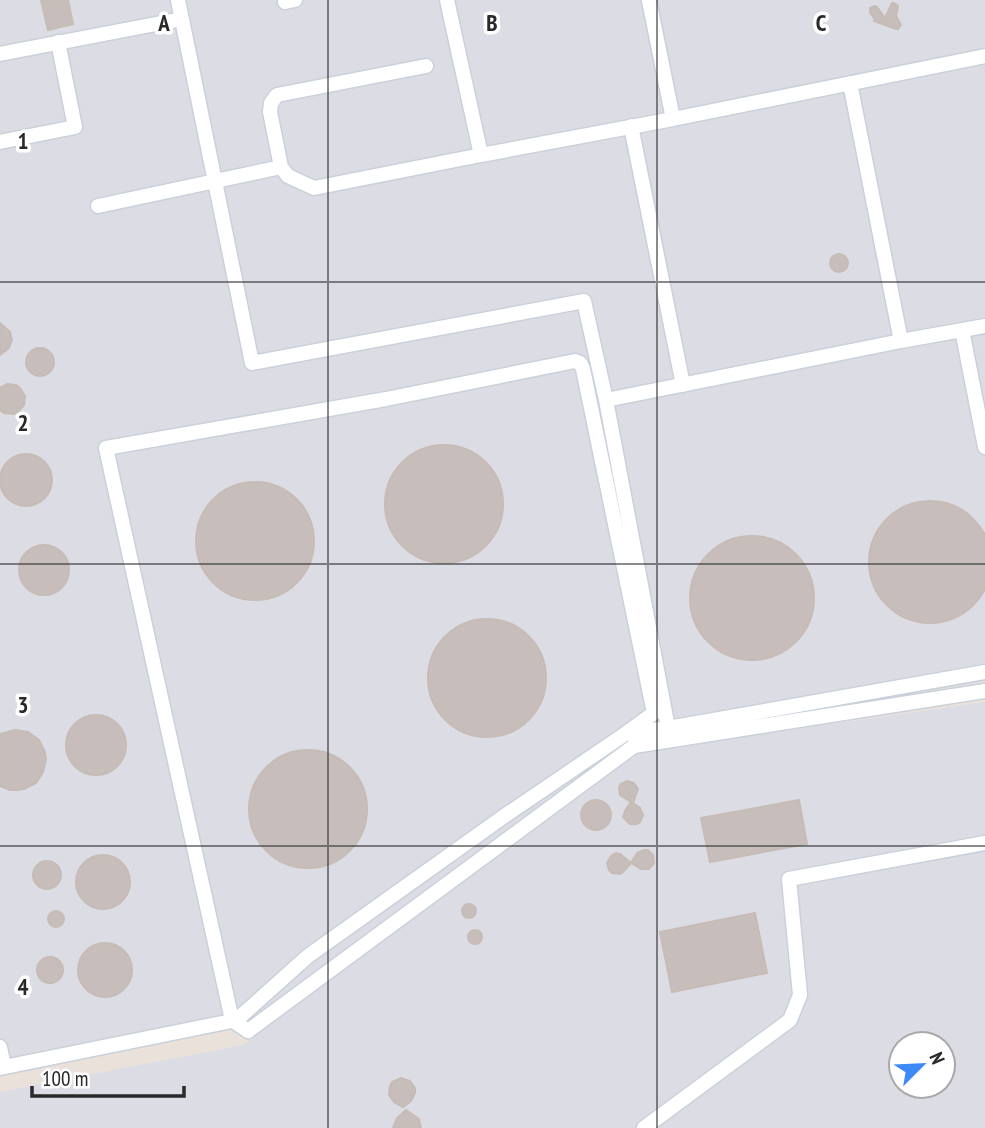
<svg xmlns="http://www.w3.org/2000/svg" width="985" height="1128" font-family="'PT Sans Narrow',sans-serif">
<rect width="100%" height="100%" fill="#ebe1db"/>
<!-- industrial -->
<path fill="#dcdce4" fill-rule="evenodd" d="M 0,0 L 985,0 L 985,680 L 633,739 L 239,1028 L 0,1073 Z
M 985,702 L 985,1128 L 0,1128 L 0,1092 L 243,1045 L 637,752 ZM 901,1044 L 943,1044 L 943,1086 L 901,1086 Z"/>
<!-- building -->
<path fill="#c7bebb" stroke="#c6bcb5" stroke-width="2" d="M 41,0 L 68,0 L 73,24 L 48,30 Z
M 892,3 L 894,3 L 898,6 L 896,16 L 901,25 L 898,29 L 896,29 L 874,21 L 875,19 L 870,13 L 870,8 L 875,6 L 877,7 L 885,18 Z
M830 263a9 9 0 1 1 18 0a9 9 0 1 1-18 0Z
M 0,323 L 10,332 L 12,340 L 9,348 L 0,355 Z
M26 362a14 14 0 1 1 28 0a14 14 0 1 1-28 0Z
M 7,384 L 16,385 L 20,388 L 25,396 L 24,405 L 18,412 L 14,414 L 4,413 L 0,410 L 0,388 Z
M385 504a59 59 0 1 1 118 0a59 59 0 1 1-118 0Z
M0 480a26 26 0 1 1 52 0a26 26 0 1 1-52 0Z
M196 541a59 59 0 1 1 118 0a59 59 0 1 1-118 0Z
M869 562a61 61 0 1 1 122 0a61 61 0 1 1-122 0Z
M690 598a62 62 0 1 1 124 0a62 62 0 1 1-124 0Z
M19 570a25 25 0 1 1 50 0a25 25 0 1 1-50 0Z
M428 678a59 59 0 1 1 118 0a59 59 0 1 1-118 0Z
M66 745a30 30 0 1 1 60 0a30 30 0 1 1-60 0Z
M 15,730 L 28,732 L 39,740 L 45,752 L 46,759 L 43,772 L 36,783 L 24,789 L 17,790 L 10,790 L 0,786 L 0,734 Z
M249 809a59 59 0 1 1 118 0a59 59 0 1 1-118 0Z
M 627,781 L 634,783 L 638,789 L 633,803 L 640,808 L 643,815 L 640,822 L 637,824 L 630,824 L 623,817 L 625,811 L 631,802 L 620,795 L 619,788 L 621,784 Z
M 799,800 L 807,844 L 710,862 L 701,818 Z
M581 815a15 15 0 1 1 30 0a15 15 0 1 1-30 0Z
M 644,850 L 648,850 L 653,855 L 654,863 L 649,869 L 641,869 L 631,863 L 623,872 L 620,874 L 612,873 L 609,870 L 607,863 L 611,856 L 616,853 L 620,854 L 631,863 L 637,853 Z
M76 882a27 27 0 1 1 54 0a27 27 0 1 1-54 0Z
M33 875a14 14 0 1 1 28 0a14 14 0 1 1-28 0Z
M462 911a7 7 0 1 1 14 0a7 7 0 1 1-14 0Z
M48 919a8 8 0 1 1 16 0a8 8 0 1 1-16 0Z
M 755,913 L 767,973 L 672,992 L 660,932 Z
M468 937a7 7 0 1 1 14 0a7 7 0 1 1-14 0Z
M78 970a27 27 0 1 1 54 0a27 27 0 1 1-54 0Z
M37 970a13 13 0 1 1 26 0a13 13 0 1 1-26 0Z
M 401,1078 L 410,1081 L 415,1088 L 415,1093 L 411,1101 L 403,1107 L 394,1102 L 389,1095 L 390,1086 L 392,1082 Z
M 406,1110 L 419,1119 L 421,1128 L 393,1128 L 397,1118 Z"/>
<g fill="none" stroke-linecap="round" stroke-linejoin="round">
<defs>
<path id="minor" d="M 178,0 L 252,363 L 584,301 L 606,400
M 447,0 L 481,155 L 673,119
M 649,0 L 673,119 L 985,56
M 285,2 L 295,0
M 0,54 L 182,19
M 426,66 L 277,95 L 271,103 L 270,112 L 281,167 L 288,176 L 314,188 L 481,155
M 850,83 L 901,341 L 985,326
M 631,126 L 683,385
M 0,142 L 75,127 L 58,42
M 98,206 L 281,167
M 962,330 L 985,447
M 901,341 L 606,400 L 668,728 L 985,672
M 625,734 L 654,713 L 583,369 L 580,363 L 575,361 L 386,399 L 106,448 L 232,1020 L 248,1031 L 634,746 L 985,691
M 0,1047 L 4,1067
M 0,1068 L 227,1022 L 241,1016 L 308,956 L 503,817 L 625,734 L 668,728
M 644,1128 L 790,1020 L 800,995 L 789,879 L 985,843"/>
</defs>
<!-- minor casing -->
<use href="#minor" stroke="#c9d1db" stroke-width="17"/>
<!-- minor -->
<use href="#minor" stroke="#fff" stroke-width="14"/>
</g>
<!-- grid -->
<path fill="none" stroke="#292929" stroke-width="2" stroke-opacity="0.55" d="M 328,0 L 328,1128M 657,0 L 657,1128M 0,282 L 985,282M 0,564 L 985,564M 0,846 L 985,846"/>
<g font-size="23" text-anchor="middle" font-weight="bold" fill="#292929" stroke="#fff" stroke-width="7" stroke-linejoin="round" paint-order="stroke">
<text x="164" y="31">A</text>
<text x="492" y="31">B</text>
<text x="821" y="31">C</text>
<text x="23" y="149">1</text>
<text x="23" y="431">2</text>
<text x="23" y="713">3</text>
<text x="23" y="995">4</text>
</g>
<!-- north arrow -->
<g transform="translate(922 1065) rotate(66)"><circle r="33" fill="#ffffff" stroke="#a9a9a9" stroke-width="2"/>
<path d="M0-5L12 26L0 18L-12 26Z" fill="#3c89f7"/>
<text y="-10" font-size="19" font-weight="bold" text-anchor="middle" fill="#292929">N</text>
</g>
<!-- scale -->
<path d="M32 1086v10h152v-10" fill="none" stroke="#292929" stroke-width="3.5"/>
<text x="42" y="1086" font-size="21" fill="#292929" stroke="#ffffff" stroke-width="5" paint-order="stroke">100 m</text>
</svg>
